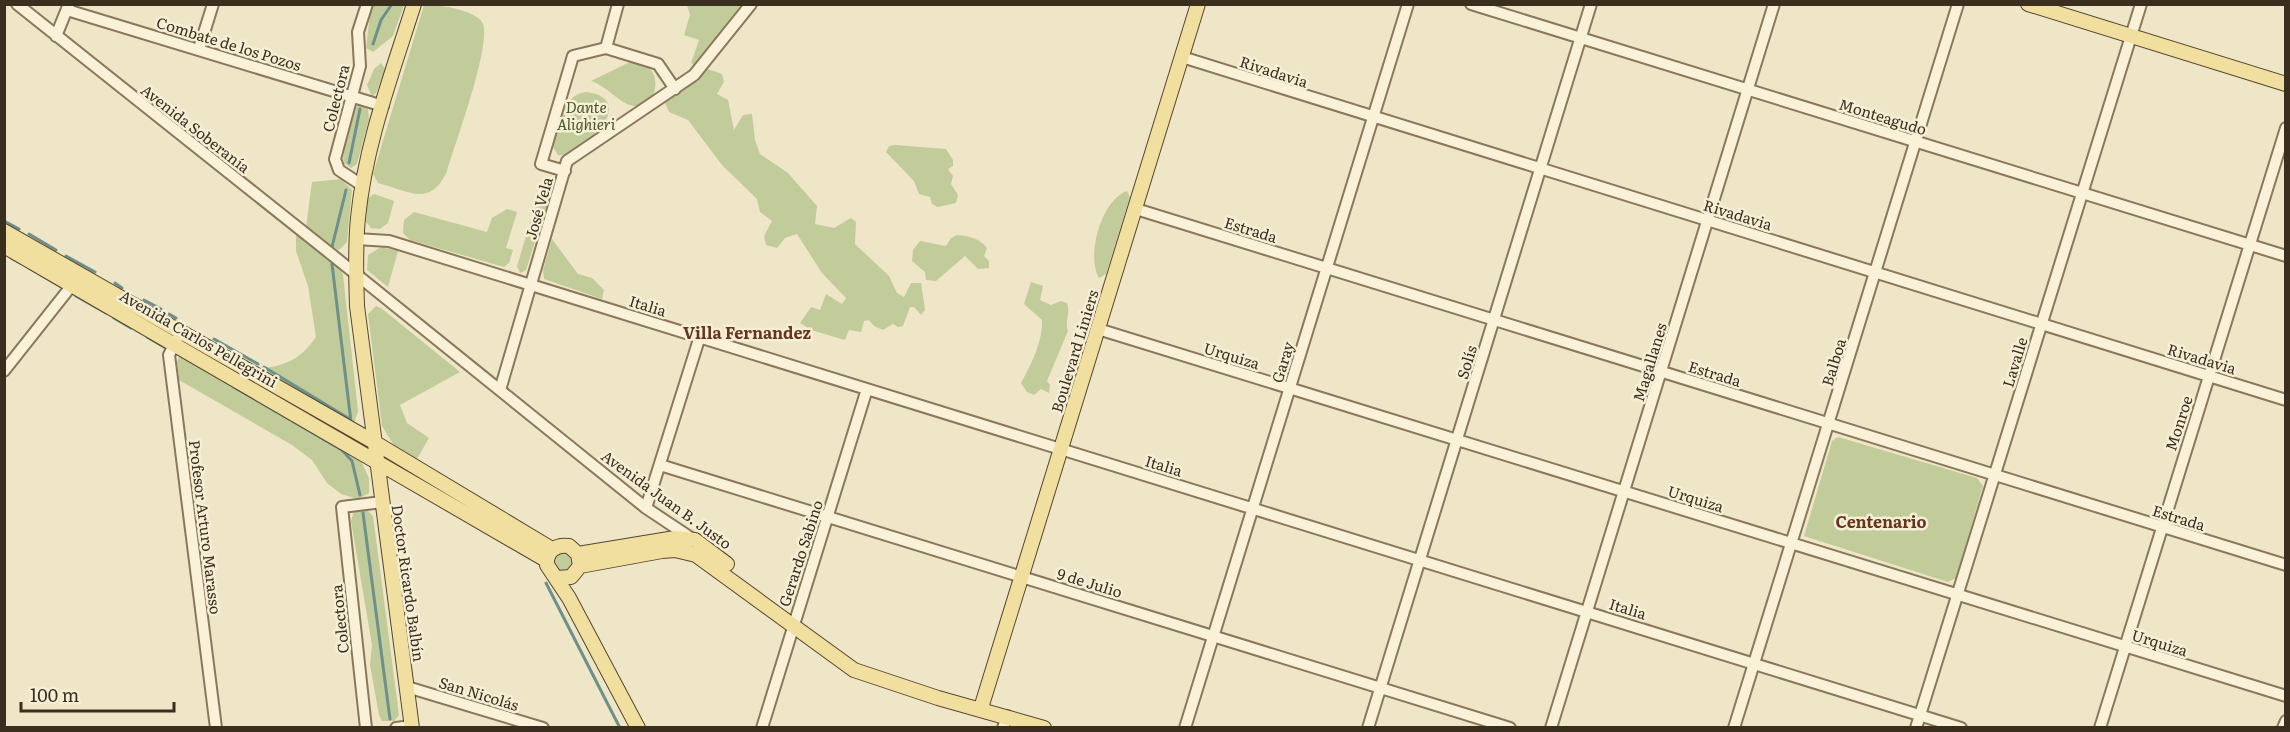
<svg xmlns="http://www.w3.org/2000/svg" width="2290" height="732" font-family="Literata,serif">
<rect width="100%" height="100%" fill="#eee6c6"/>
<!-- green -->
<path fill="#c2cc9a" d="M 371,5 L 404,5 L 393,36 L 373,52 L 366,48 Z
M 424,5 C 438,4 478,10 483,24 C 491,47 455,144 447,171 C 431,208 408,191 378,183 L 373,174 Z
M 687,5 L 744,5 L 696,65 L 691,63 L 699,40 L 684,35 L 690,15 Z
M 632,61 C 650,64 659,74 654,93 C 633,126 613,87 591,81 Z
M 381,63 L 385,69 L 376,93 L 372,97 L 367,85 L 374,69 Z
M 705,68 L 722,74 L 724,82 L 717,94 L 728,100 L 734,130 L 743,115 L 752,114 L 755,140 L 760,154 L 788,173 L 817,206 L 815,224 L 834,228 L 851,218 L 856,222 L 855,244 L 889,276 L 897,293 L 904,297 L 911,283 L 921,283 L 925,310 L 921,315 L 914,307 L 910,307 L 903,326 L 898,327 L 893,324 L 883,330 L 874,326 L 869,320 L 864,321 L 861,332 L 849,330 L 845,340 L 811,330 L 800,323 L 811,307 L 820,310 L 826,294 L 842,304 L 846,298 L 822,273 L 797,234 L 785,238 L 777,248 L 766,245 L 764,236 L 772,221 L 760,212 L 757,199 L 722,165 L 688,120 L 669,112 L 665,103 L 692,80 L 698,82 L 699,75 Z
M 586,92 C 641,98 583,159 558,155 L 553,147 C 559,127 561,95 586,92 Z
M 358,105 L 368,109 L 369,119 L 357,164 L 351,168 L 344,163 L 343,156 L 355,109 Z
M 895,145 L 946,149 L 953,160 L 953,166 L 948,169 L 953,176 L 951,184 L 958,195 L 956,203 L 938,207 L 932,204 L 930,197 L 919,194 L 914,181 L 886,152 L 889,146 Z
M 341,179 L 352,190 L 347,242 L 339,250 L 322,242 L 306,227 L 312,182 Z
M 545,189 L 548,201 L 526,270 L 520,273 L 517,266 L 540,190 Z
M 1127,191 L 1130,197 L 1106,274 L 1099,278 C 1086,256 1101,200 1127,191 Z
M 374,194 L 394,201 L 388,223 L 380,229 L 371,228 L 366,222 L 368,198 Z
M 507,209 L 517,212 L 506,248 L 513,250 L 509,263 L 504,267 L 410,240 L 403,233 L 404,220 L 414,212 L 487,232 L 492,218 Z
M 296,233 L 338,266 L 343,275 L 358,411 L 354,423 L 262,372 L 264,368 C 289,365 302,357 316,337 L 308,286 L 296,251 Z
M 957,235 C 969,236 979,238 987,248 L 984,256 L 989,261 L 989,268 L 978,269 L 965,256 L 936,281 L 926,280 L 925,272 L 912,261 L 913,250 L 920,241 L 946,246 L 951,238 Z
M 552,239 L 578,274 L 592,278 L 604,290 L 602,299 L 544,279 L 543,270 Z
M 381,247 L 398,251 L 388,287 L 367,270 L 368,255 Z
M 1031,282 L 1043,286 L 1040,300 L 1051,305 L 1061,301 L 1067,303 C 1071,313 1064,323 1068,331 L 1047,381 L 1050,385 L 1049,393 L 1041,389 L 1034,395 L 1027,392 L 1021,383 C 1031,365 1043,341 1042,320 L 1024,304 Z
M 376,306 L 381,308 L 460,372 L 400,405 L 407,423 L 429,438 L 417,459 L 393,444 L 382,426 L 368,314 Z
M 181,355 L 360,459 L 369,478 L 369,493 L 358,499 L 341,494 L 327,483 L 312,460 L 292,445 L 179,380 L 177,361 Z
M 1838,437 L 1977,478 L 1983,486 L 1956,578 L 1948,582 L 1804,536 L 1832,441 Z
M 360,507 L 365,508 L 373,516 L 399,715 L 394,721 L 382,721 L 379,715 L 370,665 L 372,645 L 351,521 L 354,511 Z
M553 561a10 10 0 1 1 20 0a10 10 0 1 1-20 0Z"/>
<g fill="none" stroke-linecap="round" stroke-linejoin="round">
<!-- stream -->
<path stroke="#6e908b" stroke-width="3" d="M 373,44 L 381,20 L 392,4
M 349,163 L 360,109
M 6,222 L 19,229
M 29,234 L 56,250
M 332,247 L 346,190
M 66,256 L 95,272
M 11,258 L 20,263
M 332,264 L 351,422
M 29,268 L 63,288
M 115,283 L 122,288
M 76,296 L 106,313
M 144,300 L 161,309
M 169,314 L 176,318
M 114,318 L 131,328
M 147,337 L 164,347
M 214,339 L 258,364
M 264,367 L 348,418
M 234,387 L 342,450 L 352,461 L 360,495
M 363,513 L 390,719
M 546,583 L 620,728"/>
<defs>
<path id="minor" d="M 17,4 L 331,254 L 646,508 L 691,538
M 1471,4 L 2286,256
M 67,10 L 383,106
M 56,36 L 69,4
M 606,48 L 658,64 L 675,89
M 606,48 L 618,4
M 199,49 L 213,4
M 1182,57 L 2286,400
M 565,171 L 541,164 L 573,56 L 606,48
M 363,186 L 339,170 L 335,159 L 360,66 L 358,32 L 367,4
M 1136,209 L 2286,565
M 356,239 L 389,241 L 1961,728
M 1098,329 L 2286,696
M 177,339 L 169,355 L 216,728
M 4,371 L 76,280
M 500,390 L 567,161 L 694,75 L 751,4
M 660,465 L 1510,728
M 646,508 L 700,336
M 407,687 L 543,728
M 366,728 L 342,507 L 382,502
M 396,728 L 412,726
M 762,728 L 867,389
M 1003,728 L 1007,716
M 1185,728 L 1408,4
M 1368,728 L 1591,4
M 1551,728 L 1774,4
M 1734,728 L 1958,4
M 1916,728 L 2141,4
M 2100,728 L 2286,128
M 2283,728 L 2286,721"/>
<path id="major" d="M 2028,4 L 2286,84
M 4,231 L 374,442 L 552,549
M 4,246 L 546,560
M 578,554 L 675,538 L 695,540 L 727,564
M 580,566 L 662,551 L 675,550 L 696,555 L 854,670 L 938,698 L 1044,728
M 557,578 L 571,577 L 580,566 L 578,554 L 569,546 C 556,544 546,551 547,565 L 569,598 L 638,728
M 981,708 L 1198,4
M 412,728 L 357,306 C 356,277 355,247 358,218 C 365,145 392,74 414,4"/>
</defs>
<!-- minor casing -->
<use href="#minor" stroke="#89785c" stroke-width="14"/>
<!-- major casing -->
<use href="#major" stroke="#574630" stroke-width="16"/>
<!-- minor -->
<use href="#minor" stroke="#f9f2d9" stroke-width="10"/>
<!-- major -->
<use href="#major" stroke="#f0df9f" stroke-width="14"/>
</g>
<g text-anchor="middle" dominant-baseline="central" stroke-width="5" stroke-linejoin="round" paint-order="stroke">
<!-- street labels -->
<g font-size="15" fill="#3a2f1f" stroke="#f6efd6">
<text transform="translate(229 43) rotate(17)">Combate de los Pozos</text>
<text transform="translate(1274 71) rotate(18)">Rivadavia</text>
<text transform="translate(335 98) rotate(-76)">Colectora</text>
<text transform="translate(1883 116) rotate(17)">Monteagudo</text>
<text transform="translate(196 128) rotate(38)">Avenida Soberanía</text>
<text transform="translate(538 208) rotate(-74)">José Vela</text>
<text transform="translate(1738 214) rotate(17)">Rivadavia</text>
<text transform="translate(1251 229) rotate(17)">Estrada</text>
<text transform="translate(648 305) rotate(17)">Italia</text>
<text transform="translate(199 338) rotate(30)">Avenida Carlos Pellegrini</text>
<text transform="translate(1074 351) rotate(-73)">Boulevard Liniers</text>
<text transform="translate(1232 355) rotate(17)">Urquiza</text>
<text transform="translate(2202 358) rotate(17)">Rivadavia</text>
<text transform="translate(1282 362) rotate(-73)">Garay</text>
<text transform="translate(1466 362) rotate(-73)">Solís</text>
<text transform="translate(1649 362) rotate(-73)">Magallanes</text>
<text transform="translate(1833 362) rotate(-73)">Balboa</text>
<text transform="translate(2014 362) rotate(-73)">Lavalle</text>
<text transform="translate(1715 373) rotate(17)">Estrada</text>
<text transform="translate(2178 423) rotate(-72)">Monroe</text>
<text transform="translate(1164 465) rotate(17)">Italia</text>
<text transform="translate(1696 498) rotate(17)">Urquiza</text>
<text transform="translate(667 499) rotate(36)">Avenida Juan B. Justo</text>
<text transform="translate(2179 517) rotate(17)">Estrada</text>
<text transform="translate(206 527) rotate(83)">Profesor Arturo Marasso</text>
<text transform="translate(800 553) rotate(-72)">Gerardo Sabino</text>
<text transform="translate(1090 582) rotate(17)">9 de Julio</text>
<text transform="translate(409 583) rotate(82)">Doctor Ricardo Balbín</text>
<text transform="translate(1628 608) rotate(17)">Italia</text>
<text transform="translate(339 619) rotate(-96)">Colectora</text>
<text transform="translate(2160 642) rotate(17)">Urquiza</text>
<text transform="translate(479 693) rotate(17)">San Nicolás</text>
</g>
<!-- park labels -->
<g font-size="15" font-style="italic" fill="#455626" stroke="#f6efd6">
<text x="586" y="106">Dante<tspan x="586" dy="17">Alighieri</tspan></text>
</g>
<!-- neighbourhood labels -->
<g font-size="16" font-weight="bold" fill="#66351f" stroke="#f6efd6">
<text x="747" y="332">Villa Fernandez</text>
<text x="1881" y="521">Centenario</text>
</g>
</g>
<!-- border -->
<rect width="2290" height="732" fill="none" stroke="#3a2f1f" stroke-width="12"/>
<!-- scale -->
<path d="M21 702v9h153v-9" fill="none" stroke="#3a2f1f" stroke-width="3"/>
<text x="30" y="702" font-size="18" fill="#3a2f1f" stroke="#f6efd6" stroke-width="4.5" paint-order="stroke">100 m</text>
</svg>
